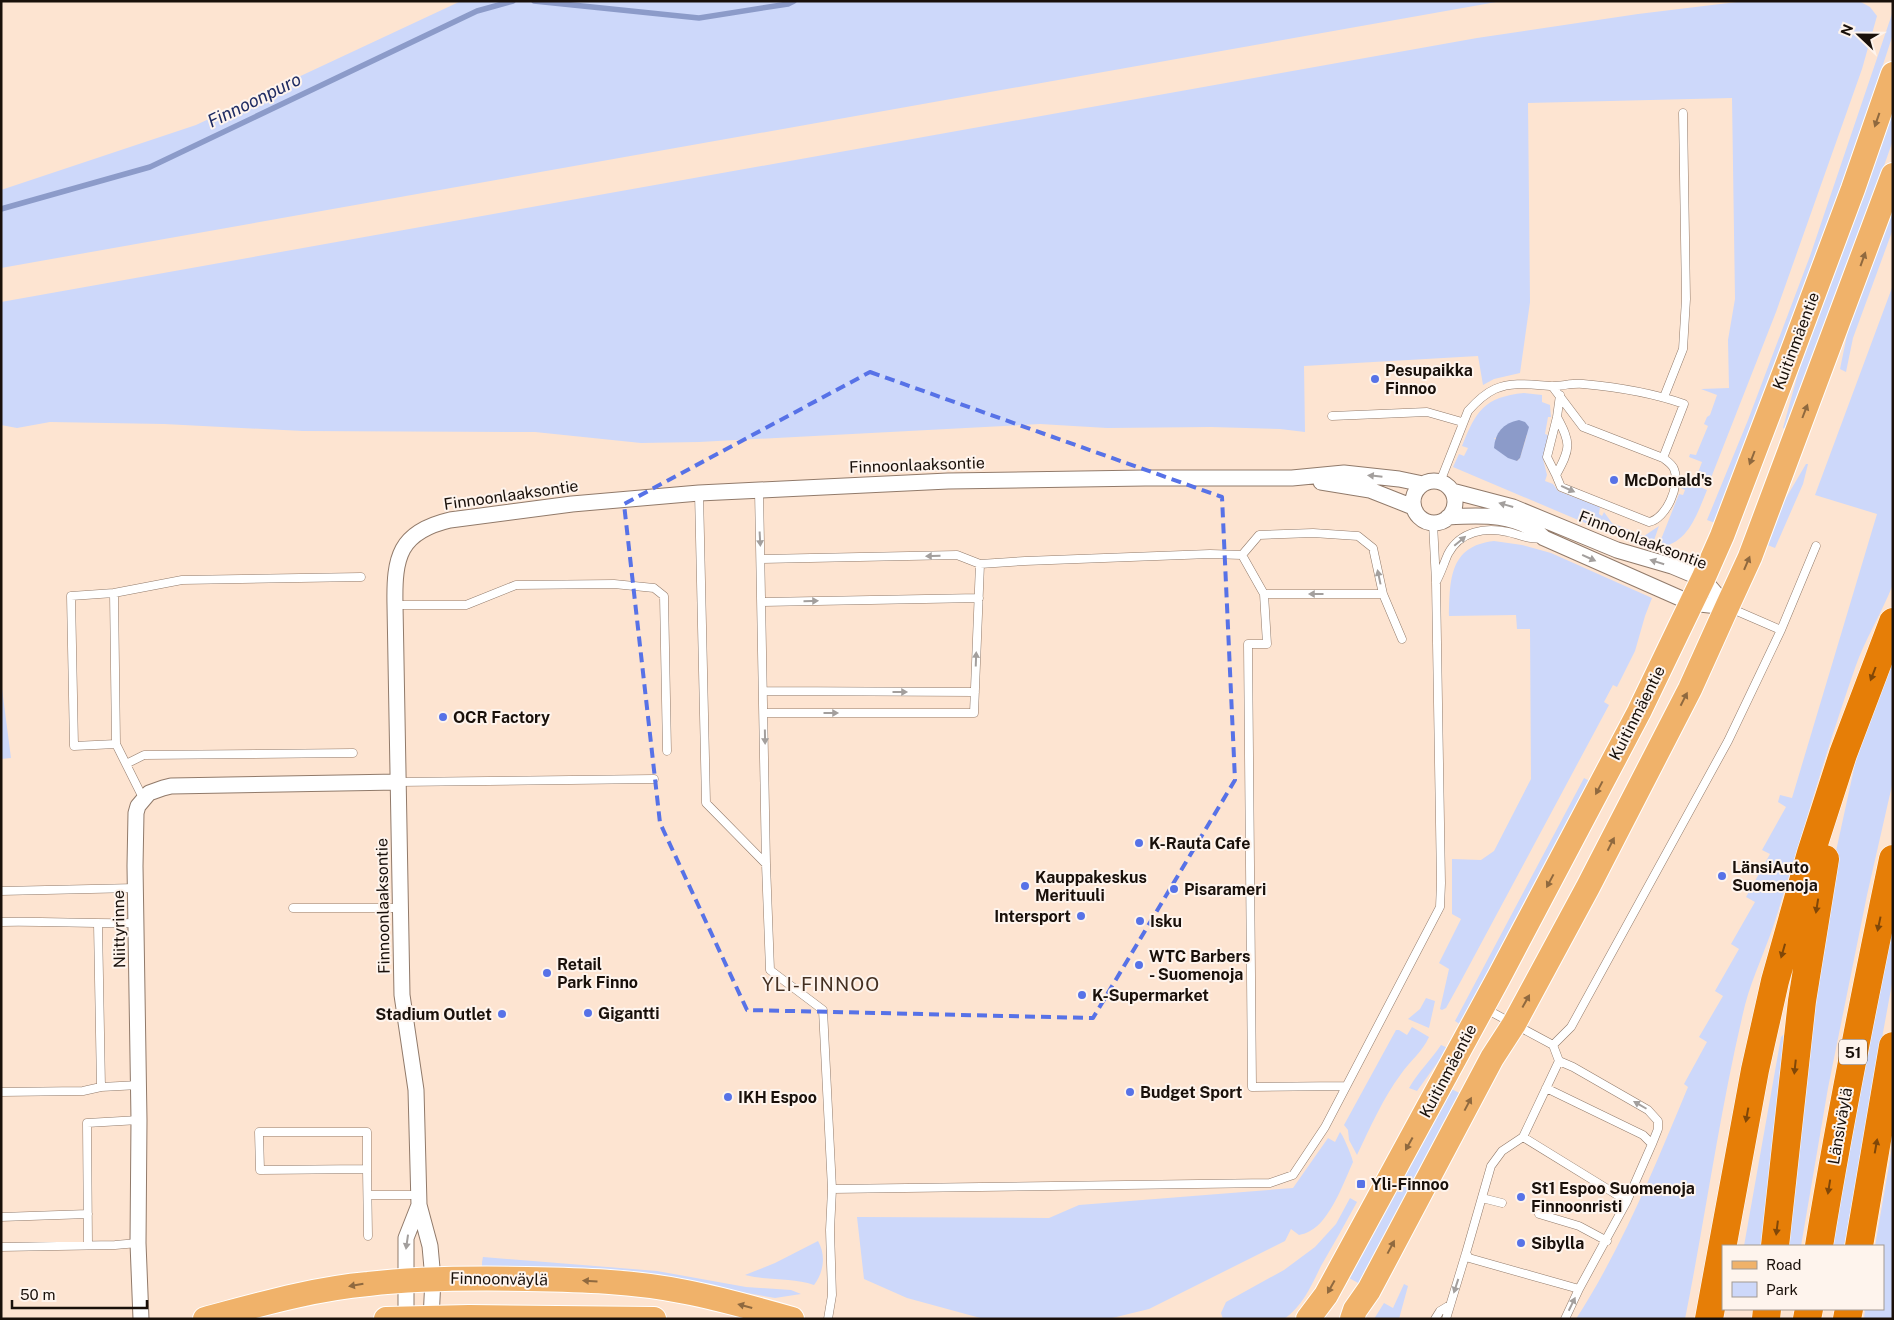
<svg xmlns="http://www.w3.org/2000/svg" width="1894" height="1320" font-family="'Public Sans',sans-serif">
<rect width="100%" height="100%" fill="#fde4d1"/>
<!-- green -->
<path fill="#cdd8fa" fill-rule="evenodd" d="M 461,1 L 1502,1 L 1,268 L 1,190 L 196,125 Z
M 1745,1 L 1859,1 L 1870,7 L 1877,16 L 1862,69 L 1776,312 L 1709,483 L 1696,478 L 1702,462 L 1689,457 L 1690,454 L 1696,455 L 1708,426 L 1704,424 L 1707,417 L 1710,415 L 1717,395 L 1701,389 L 1729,388 L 1728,340 L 1735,299 L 1732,98 L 1528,103 L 1530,302 L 1520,373 L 1494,379 L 1483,385 L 1478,356 L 1304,366 L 1305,432 L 1280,429 L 1211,427 L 1107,428 L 1040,424 L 699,442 L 641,443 L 535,432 L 303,431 L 164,424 L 50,422 L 17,428 L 1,425 L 1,302 L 1477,38 L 1638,14 Z
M 1893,11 L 1893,34 L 1850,166 L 1715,523 L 1707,520 L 1748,420 L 1810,256 Z
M 1893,106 L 1893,140 L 1876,189 L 1787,430 L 1783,428 L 1800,366 Z
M 1893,208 L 1893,229 L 1853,338 L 1846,372 L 1840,369 L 1848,330 Z
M 1893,285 L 1893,584 C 1882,613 1865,639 1855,668 C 1826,751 1802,835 1776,918 C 1767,947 1753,975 1745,1005 C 1720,1109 1706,1214 1685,1319 L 1576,1319 C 1623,1246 1655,1166 1688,1087 L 1684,1084 L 1707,1042 L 1699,1037 L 1723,996 L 1715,991 L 1739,949 L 1731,944 L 1755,902 L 1746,897 L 1770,854 L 1762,850 L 1786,807 L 1778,802 L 1780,795 L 1792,798 L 1877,514 L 1815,495 Z
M 1524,393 L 1542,395 L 1542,402 L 1550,405 L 1551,417 L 1548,417 L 1545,434 L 1548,435 L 1543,459 L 1547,475 L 1545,481 L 1553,484 L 1558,491 L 1600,507 L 1599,514 L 1602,516 L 1604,512 L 1612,523 L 1644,536 L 1659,526 L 1652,546 L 1626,539 L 1590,525 L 1453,467 L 1459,454 L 1464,456 L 1468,448 L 1462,446 C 1476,411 1484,397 1524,393 ZM 1527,435 L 1520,458 L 1517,461 L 1494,438 Z
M 1806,464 L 1808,464 L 1803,484 L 1775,548 L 1765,544 L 1780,508 Z
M 1684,480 L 1707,490 C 1697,514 1688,545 1658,547 L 1679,494 L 1683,495 L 1685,490 L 1681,488 Z
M 1494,541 L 1522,545 L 1551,553 L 1652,598 L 1645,616 L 1635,651 L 1617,687 L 1613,685 L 1604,702 L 1609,705 L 1462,979 L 1446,1008 L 1442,1010 L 1440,1009 L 1449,969 L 1439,963 L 1461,919 L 1452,914 L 1452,859 L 1481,860 L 1494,851 L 1531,779 L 1530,629 L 1517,629 L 1516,615 L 1449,616 C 1450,580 1449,546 1494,541 Z
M 1893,645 L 1893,781 L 1867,895 L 1828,1088 L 1801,1246 L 1785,1246 L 1828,888 L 1855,764 L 1871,708 Z
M 1,681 L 11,758 L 1,759 Z
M 1584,778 L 1590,781 L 1461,1025 L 1455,1021 Z
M 1893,919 L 1893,978 L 1844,1246 L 1832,1246 Z
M 1426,998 L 1435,1001 L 1429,1028 L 1408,1019 L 1420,1009 Z
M 1412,1027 L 1429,1037 C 1423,1051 1410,1061 1401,1074 C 1383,1098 1370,1128 1357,1155 L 1349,1140 L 1348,1130 L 1344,1125 L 1396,1030 L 1399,1030 L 1407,1035 Z
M 1784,1034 L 1786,1037 L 1764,1246 L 1744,1246 L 1781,1037 Z
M 1441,1045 L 1448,1048 L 1417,1091 L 1409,1088 C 1418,1072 1431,1060 1441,1045 Z
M 1450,1088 L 1461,1094 L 1360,1284 L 1349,1278 Z
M 1340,1132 C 1343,1135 1352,1156 1353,1162 C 1344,1182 1330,1221 1310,1231 C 1307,1233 1303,1234 1299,1235 L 1291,1229 L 1285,1241 L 1149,1309 L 1108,1319 L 984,1319 L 907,1298 L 864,1279 L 857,1217 L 1049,1218 L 1079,1205 L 1293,1188 L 1328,1138 L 1335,1142 Z
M 1893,1142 L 1893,1319 L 1864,1319 L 1865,1309 L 1883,1309 L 1883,1246 L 1875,1246 Z
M 1350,1198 L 1357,1202 C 1345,1224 1333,1245 1321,1266 C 1311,1286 1303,1306 1284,1319 L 1223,1319 L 1221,1313 L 1226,1302 L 1284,1270 L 1315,1247 L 1336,1224 Z
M 818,1241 C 826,1255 824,1272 814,1285 C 792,1277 768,1281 745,1275 L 775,1263 Z
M 483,1257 L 657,1271 L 746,1287 L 791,1290 L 801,1294 L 775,1298 L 682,1282 L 482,1270 L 482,1262 Z
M 1404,1284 L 1408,1286 L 1399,1319 L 1374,1319 L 1384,1303 L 1393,1308 Z"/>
<!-- water -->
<path fill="#8c9bc9" d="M 1519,420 L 1525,422 L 1529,427 L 1520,458 L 1517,461 L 1508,458 L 1494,448 C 1495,433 1503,423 1519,420 Z"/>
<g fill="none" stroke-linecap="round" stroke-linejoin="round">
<!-- stream -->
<path stroke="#8c9bc9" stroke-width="5.5" d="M 534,1 L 699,18 L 788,4 L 794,1
M 1,209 L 150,167 L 477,11 L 513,1"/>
<defs>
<path id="lane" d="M 1664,397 L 1683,349 L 1686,299 L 1683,113
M 1332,416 L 1427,412 L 1462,422
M 1557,417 C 1571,443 1571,448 1556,475 L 1561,487 L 1649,522 C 1666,519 1681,485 1674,469 C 1672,464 1667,461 1663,458
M 1556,475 L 1547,457 L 1557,417 L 1560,395
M 1440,482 L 1468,411 C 1476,402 1484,394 1495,389 C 1513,381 1533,385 1552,386 C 1562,386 1573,383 1583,384 C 1616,387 1653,393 1684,404 L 1663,458 L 1583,427 L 1552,386
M 759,491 L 766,864
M 699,493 L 706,803 L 766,864 L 770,970 L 823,1010 L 832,1189 L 830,1230 L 832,1295 L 828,1319
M 1242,555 L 1264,594 L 1267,644 L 1248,644 L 1252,1087 L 1345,1086
M 761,559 L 957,555 L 980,564 L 1025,561 L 1210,554 L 1242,555 L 1259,535 L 1313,533 L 1358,536 L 1373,548 L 1383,594 L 1402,639
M 1436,582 C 1441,573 1444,563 1448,554 C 1460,531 1485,527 1508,532 C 1520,535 1530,540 1542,538
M 114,593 L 71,596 L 74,746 L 116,744
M 1264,594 L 1383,594
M 763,602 L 979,598
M 395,605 L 466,605 L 516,585 L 614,584 L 654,588 L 664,596 L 667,751
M 1781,630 L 1816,546
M 764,691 L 975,692
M 764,713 L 974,713 L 980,564
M 126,764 L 144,755 L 353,753
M 398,782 L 654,779
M 143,798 L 116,744 L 114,593 L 182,580 L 361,577
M 1,891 L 136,888
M 293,908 L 401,908
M 1,922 C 46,921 91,924 136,923
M 98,924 L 101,1087
M 1484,1008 L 1553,1045 L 1559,1061 L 1523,1137 L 1502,1151 L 1491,1166 L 1466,1253 L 1469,1258 L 1579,1289 L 1627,1201 L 1652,1144 L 1643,1135 L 1546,1088
M 1553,1045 L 1571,1027 L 1728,741 L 1781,630 L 1730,608
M 1559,1061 L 1573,1067 L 1648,1110 L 1658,1121 L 1658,1129 L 1652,1144
M 1,1092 L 83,1091 L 101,1087 L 139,1085
M 259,1132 L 367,1132 L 367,1169 L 260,1170 Z
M 1523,1137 L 1627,1201
M 367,1169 L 368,1236
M 832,1189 L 1270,1183 L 1293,1175 L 1325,1127 L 1440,907 L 1441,883 L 1436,582 L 1433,523
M 368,1195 L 419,1195
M 1482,1198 L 1502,1203
M 1539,1214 L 1579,1226 L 1607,1241
M 1,1217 L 88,1214
M 88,1245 L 87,1123 L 139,1120
M 1,1247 L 115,1245 L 138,1243
M 1435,1319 L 1440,1311 L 1450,1305
M 1446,1319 L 1466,1253
M 1565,1319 L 1579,1289"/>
<path id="street" d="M1413 502a21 21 0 1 1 42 0a21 21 0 1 1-42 0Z
M 1321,482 L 1370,490 L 1413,507
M 1452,491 L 1513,507 L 1617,550 L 1672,566 L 1703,579 L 1727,607
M 1448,517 C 1482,515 1518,513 1544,538 L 1691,603 L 1727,607
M 141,1319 L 138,1243 L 139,1120 L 135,866 L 136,813 L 138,806 L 149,793 L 163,788 L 171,786 L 398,782
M 406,1319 L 406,1238 L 419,1205
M 431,1319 L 433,1279 L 430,1246 L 419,1205 L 416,1090 L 402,995 L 395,605 C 394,557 399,532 450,520 L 572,504 L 699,493 L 948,481 L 1145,478 L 1292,478 L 1344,473 L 1399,479 L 1423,484"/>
<path id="primary" d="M 205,1319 C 258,1305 312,1289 368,1284 C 421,1278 474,1278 527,1279 C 580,1280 633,1281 686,1292 C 722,1299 757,1309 792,1319
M 386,1319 L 469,1317 L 654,1319
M 1308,1319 L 1326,1295 L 1499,977 L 1639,712 L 1703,579 L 1722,536 L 1788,363 L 1853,189 L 1893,74
M 1352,1319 L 1355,1310 L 1369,1290 L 1492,1058 L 1514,1024 L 1588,887 L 1690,689 L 1727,607 L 1750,557 L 1893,175"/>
<path id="highway" d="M 1775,1246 L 1802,1001 L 1825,859
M 1819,1246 C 1840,1116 1866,988 1893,859
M 1859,1246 L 1893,1046
M 1709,1319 L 1755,1070 L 1775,981 L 1811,853 L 1843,754 L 1893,622
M 1766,1319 L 1767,1309
M 1807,1319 L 1809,1309
M 1847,1319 L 1849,1309"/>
</defs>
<!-- lane casing -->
<use href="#lane" stroke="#917a6a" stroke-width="9"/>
<!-- street casing -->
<use href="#street" stroke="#917a6a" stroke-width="17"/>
<!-- primary casing -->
<use href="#primary" stroke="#fff" stroke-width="26"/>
<!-- highway casing -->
<use href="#highway" stroke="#fff" stroke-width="29"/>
<!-- lane -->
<use href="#lane" stroke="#fff" stroke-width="8"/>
<!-- street -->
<use href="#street" stroke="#fff" stroke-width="15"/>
<!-- primary -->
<use href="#primary" stroke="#f0b26a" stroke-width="24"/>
<!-- highway -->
<use href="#highway" stroke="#e67e07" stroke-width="28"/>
</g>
<!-- one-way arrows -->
<defs><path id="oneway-solid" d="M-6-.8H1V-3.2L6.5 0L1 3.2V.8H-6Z" transform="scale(1.25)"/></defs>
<g fill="#8f693f">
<use href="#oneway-solid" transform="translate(1877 120) rotate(109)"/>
<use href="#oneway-solid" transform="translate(1863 259) rotate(-70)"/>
<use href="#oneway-solid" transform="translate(1805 411) rotate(-69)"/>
<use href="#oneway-solid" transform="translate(1752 458) rotate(111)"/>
<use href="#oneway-solid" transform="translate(1747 563) rotate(-67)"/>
<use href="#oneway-solid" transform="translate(1684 699) rotate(-63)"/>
<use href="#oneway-solid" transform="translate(1599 788) rotate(118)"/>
<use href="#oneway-solid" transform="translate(1611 844) rotate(-63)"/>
<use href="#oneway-solid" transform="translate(1550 881) rotate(118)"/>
<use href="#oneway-solid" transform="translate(1526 1001) rotate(-61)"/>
<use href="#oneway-solid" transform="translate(1468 1104) rotate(-62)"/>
<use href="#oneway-solid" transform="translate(1409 1144) rotate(119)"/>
<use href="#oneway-solid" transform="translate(1391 1247) rotate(-62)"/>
<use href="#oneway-solid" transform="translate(590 1281) rotate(-177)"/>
<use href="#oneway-solid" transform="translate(356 1285) rotate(170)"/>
<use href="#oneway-solid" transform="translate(1331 1287) rotate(119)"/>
<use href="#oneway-solid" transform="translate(745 1306) rotate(-165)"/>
</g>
<g fill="#a39f9d">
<use href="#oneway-solid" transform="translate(1375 476) rotate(-174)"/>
<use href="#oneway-solid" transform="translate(1568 489) rotate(24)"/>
<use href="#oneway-solid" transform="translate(1506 505) rotate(-164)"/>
<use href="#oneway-solid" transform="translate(760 539) rotate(87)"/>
<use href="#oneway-solid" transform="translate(1460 541) rotate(-40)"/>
<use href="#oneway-solid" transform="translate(933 556) rotate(179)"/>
<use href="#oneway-solid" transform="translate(1589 558) rotate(24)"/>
<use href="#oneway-solid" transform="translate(1657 562) rotate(-163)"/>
<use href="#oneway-solid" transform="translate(1379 577) rotate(-102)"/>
<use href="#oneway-solid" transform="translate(1316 594) rotate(180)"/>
<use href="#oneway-solid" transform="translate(811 601) rotate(-1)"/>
<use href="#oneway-solid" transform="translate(976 659) rotate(-88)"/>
<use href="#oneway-solid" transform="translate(900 692)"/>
<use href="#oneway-solid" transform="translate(831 713)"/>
<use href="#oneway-solid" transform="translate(765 737) rotate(89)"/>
<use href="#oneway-solid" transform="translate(1640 1105) rotate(-150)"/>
<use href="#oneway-solid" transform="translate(407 1242) rotate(98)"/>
<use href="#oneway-solid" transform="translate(1456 1286) rotate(108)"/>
<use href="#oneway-solid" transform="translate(1572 1304) rotate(-64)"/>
</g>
<g fill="#804708">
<use href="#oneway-solid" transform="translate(1873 674) rotate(111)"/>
<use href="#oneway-solid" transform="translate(1817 906) rotate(99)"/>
<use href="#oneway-solid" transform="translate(1879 924) rotate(102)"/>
<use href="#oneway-solid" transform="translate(1783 951) rotate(106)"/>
<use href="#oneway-solid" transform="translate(1795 1067) rotate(96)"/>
<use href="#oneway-solid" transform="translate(1747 1115) rotate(100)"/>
<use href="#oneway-solid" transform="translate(1876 1146) rotate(-80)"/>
<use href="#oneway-solid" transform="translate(1829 1187) rotate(99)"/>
<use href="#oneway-solid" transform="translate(1777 1228) rotate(97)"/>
</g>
<!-- marked area -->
<path fill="none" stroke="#5772e7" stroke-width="4" stroke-dasharray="10 6" stroke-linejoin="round" d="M 870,372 L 1222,497 L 1235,780 L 1093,1018 L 747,1010 L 660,823 L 624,504 Z"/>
<!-- markers -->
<g fill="#5772e7" stroke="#fef4ed" stroke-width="2">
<circle cx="1375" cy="379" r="5"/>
<circle cx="1614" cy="480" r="5"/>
<circle cx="443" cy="717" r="5"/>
<circle cx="1139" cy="843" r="5"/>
<circle cx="1722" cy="876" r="5"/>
<circle cx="1025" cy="886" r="5"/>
<circle cx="1174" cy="889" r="5"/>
<circle cx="1081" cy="916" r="5"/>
<circle cx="1140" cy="921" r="5"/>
<circle cx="1139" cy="965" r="5"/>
<circle cx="547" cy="973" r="5"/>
<circle cx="1082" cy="995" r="5"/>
<circle cx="588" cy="1013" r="5"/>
<circle cx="502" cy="1014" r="5"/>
<circle cx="1130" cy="1092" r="5"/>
<circle cx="728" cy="1097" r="5"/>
<rect x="1356" y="1179" width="10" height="10" rx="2.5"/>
<circle cx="1521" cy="1197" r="5"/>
<circle cx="1521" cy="1243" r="5"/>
</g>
<g text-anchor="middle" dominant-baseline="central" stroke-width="4" stroke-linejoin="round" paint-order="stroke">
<!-- shield labels -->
<rect fill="#fef4ed" stroke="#5e544e" stroke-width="1" x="1839" y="1039.5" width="28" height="25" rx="4"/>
<g font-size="15" font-weight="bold" fill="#19100a">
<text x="1853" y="1052">51</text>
</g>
<!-- street labels -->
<g font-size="16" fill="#19100a" stroke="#fef4ed">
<text transform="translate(1796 341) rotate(-69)">Kuitinmäentie</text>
<text transform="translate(917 465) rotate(-2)">Finnoonlaaksontie</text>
<text transform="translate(511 495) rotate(-8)">Finnoonlaaksontie</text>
<text transform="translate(1643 540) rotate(21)">Finnoonlaaksontie</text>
<text transform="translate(1637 713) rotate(-63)">Kuitinmäentie</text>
<text transform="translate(383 906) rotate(-91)">Finnoonlaaksontie</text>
<text transform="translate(119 929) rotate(-91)">Niittyrinne</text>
<text transform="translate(1448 1071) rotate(-62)">Kuitinmäentie</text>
<text transform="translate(1840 1126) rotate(-80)">Länsiväylä</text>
<text transform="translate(499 1279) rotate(1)">Finnoonväylä</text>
</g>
<!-- poi labels -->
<g font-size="16" font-weight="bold" fill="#19100a" stroke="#fef4ed" text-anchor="start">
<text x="1385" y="370">Pesupaikka<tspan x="1385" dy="18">Finnoo</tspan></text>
<text x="1624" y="480">McDonald's</text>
<text x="453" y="717">OCR Factory</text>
<text x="1149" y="843">K-Rauta Cafe</text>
<text x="1732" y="867">LänsiAuto<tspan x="1732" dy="18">Suomenoja</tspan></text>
<text x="1035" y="877">Kauppakeskus<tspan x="1035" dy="18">Merituuli</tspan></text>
<text x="1184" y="889">Pisarameri</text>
<text x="1071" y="916" text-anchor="end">Intersport</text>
<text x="1150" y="921">Isku</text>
<text x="1149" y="956">WTC Barbers<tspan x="1149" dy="18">- Suomenoja</tspan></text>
<text x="557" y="964">Retail<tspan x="557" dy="18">Park Finno</tspan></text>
<text x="1092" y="995">K-Supermarket</text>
<text x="598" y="1013">Gigantti</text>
<text x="492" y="1014" text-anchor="end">Stadium Outlet</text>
<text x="1140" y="1092">Budget Sport</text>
<text x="738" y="1097">IKH Espoo</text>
<text x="1371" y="1184">Yli-Finnoo</text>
<text x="1531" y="1188">St1 Espoo Suomenoja<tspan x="1531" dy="18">Finnoonristi</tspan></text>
<text x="1531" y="1243">Sibylla</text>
</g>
<!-- water labels -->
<g font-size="18" font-style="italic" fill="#1f2c63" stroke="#fef4ed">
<text transform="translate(254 100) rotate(-26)">Finnoonpuro</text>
</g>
<!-- quarter labels -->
<g font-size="19" letter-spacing="1" fill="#443022" stroke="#fef4ed">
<text x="821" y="984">YLI-FINNOO</text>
</g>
</g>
<!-- border -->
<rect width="1894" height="1320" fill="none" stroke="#19100a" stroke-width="5"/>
<!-- legend -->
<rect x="1722" y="1245" width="162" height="65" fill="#fef4ed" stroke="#a29992"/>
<rect x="1732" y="1261" width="25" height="8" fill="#f0b26a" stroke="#a29992"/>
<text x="1766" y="1270" font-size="15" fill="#19100a">Road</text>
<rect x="1732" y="1282" width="25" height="15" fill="#cdd8fa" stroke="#a29992"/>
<text x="1766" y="1295" font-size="15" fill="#19100a">Park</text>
<!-- north arrow -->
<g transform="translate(1859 35) rotate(292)" stroke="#fef4ed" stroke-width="4" paint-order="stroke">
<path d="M0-4L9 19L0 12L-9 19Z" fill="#19100a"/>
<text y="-8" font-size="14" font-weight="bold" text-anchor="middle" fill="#19100a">N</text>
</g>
<!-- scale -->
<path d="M12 1300v8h135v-8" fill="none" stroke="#19100a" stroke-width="2.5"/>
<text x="20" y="1300" font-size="15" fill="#19100a" stroke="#fef4ed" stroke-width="4" paint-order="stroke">50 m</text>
</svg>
